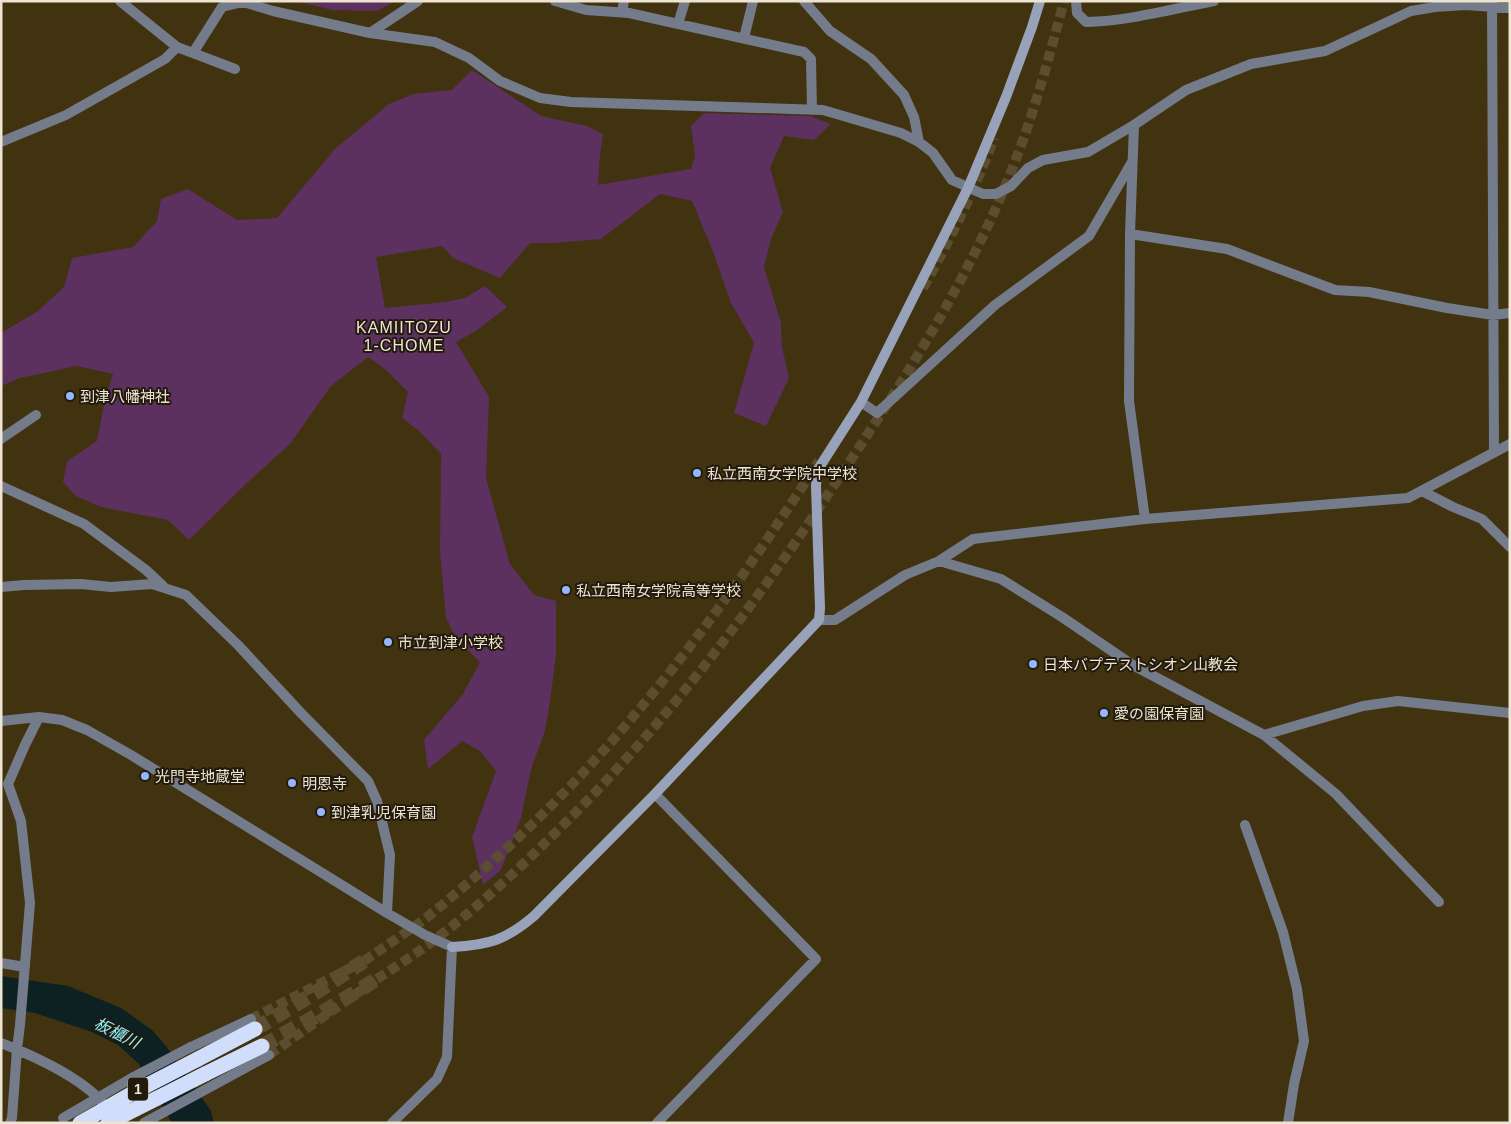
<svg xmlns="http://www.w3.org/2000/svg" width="1511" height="1124" font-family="Helvetica,'Noto Sans JP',sans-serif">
<rect width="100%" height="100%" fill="#413210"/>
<!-- green -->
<path fill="#5c315f" d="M 296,1 L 395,1 L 377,11 L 332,10 Z
M 472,70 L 541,116 L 587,126 L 603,134 L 600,156 L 598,185 L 691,169 L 695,156 L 691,126 L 704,113 L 810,116 L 831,124 L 814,140 L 784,136 L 770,168 L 783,212 L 771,239 L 764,267 L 781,323 L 782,347 L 789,378 L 766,426 L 734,413 L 754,343 L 731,303 L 712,249 L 692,201 L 660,194 L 601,239 L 554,243 L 530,243 L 500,278 L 453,258 L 442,246 L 376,257 L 385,308 L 446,302 L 465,298 L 485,286 L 507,307 L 476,331 L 456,342 L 489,397 L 486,478 L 510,564 L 534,595 L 556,601 L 556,655 L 550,702 L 545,731 L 531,769 L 521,818 L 501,870 L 483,885 L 472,837 L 496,771 L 480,751 L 462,741 L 428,769 L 424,740 L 463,694 L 480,662 L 456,639 L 446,617 L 440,552 L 441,454 L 418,430 L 402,418 L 408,392 L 385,369 L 368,357 L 331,386 L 290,444 L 249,481 L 189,540 L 168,520 L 101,507 L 76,496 L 63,482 L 67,461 L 97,441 L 106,395 L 113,374 L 77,366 L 20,378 L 1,386 L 1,333 L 38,311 L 64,287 L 72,258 L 133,247 L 157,221 L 161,199 L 188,189 L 237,220 L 277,218 L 335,149 L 389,104 L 413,94 L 452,90 Z"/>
<!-- water -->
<path fill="#0d2022" d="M 1,976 L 68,986 L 121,1008 L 152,1030 L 166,1046 L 211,1111 L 214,1123 L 172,1123 L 139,1064 L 118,1045 L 92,1032 L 35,1013 L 1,1008 Z"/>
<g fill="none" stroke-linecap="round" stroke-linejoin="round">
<!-- street-tunnel -->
<path stroke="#5b4d2d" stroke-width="10" stroke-dasharray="10 5" stroke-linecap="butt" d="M 251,1019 L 364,961
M 269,1055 L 377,979"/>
<!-- secondary-tunnel -->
<path stroke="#5b4d2d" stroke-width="10" stroke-dasharray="10 5" stroke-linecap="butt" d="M 923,288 C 950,240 975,190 994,138
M 364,961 C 384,947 406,933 426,918 C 502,857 574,787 637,712 C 704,633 763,548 819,461
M 377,979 C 398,965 421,951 442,934 C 479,906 514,873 547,841 C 664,728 760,599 848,464 C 908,374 966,282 1007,182 C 1031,124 1048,62 1064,1"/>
<!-- highway-tunnel -->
<path stroke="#5b4d2d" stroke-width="15" stroke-dasharray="15 8" stroke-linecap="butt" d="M 255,1029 L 310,996 L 364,961
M 262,1046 L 320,1014 L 377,979"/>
<!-- street -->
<path stroke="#747b8a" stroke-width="10" d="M 120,1 L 177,47 L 193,53 L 222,7 L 243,2 L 273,11 L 370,33 L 435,42 L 469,58 L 500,81 L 540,98 L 571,102 L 823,110 L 901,133 L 919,142 L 933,153 L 952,180 L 983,194 L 996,194 L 1011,186 L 1028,168 L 1043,160 L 1088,152 L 1134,125 L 1186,90 L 1251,64 L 1325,51 L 1411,11 L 1435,7 L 1465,5 L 1510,8
M 555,1 L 586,10 L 629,13 L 804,52 L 811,59 L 812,110
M 804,1 L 830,31 L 871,59 L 904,95 L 914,117 L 919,142
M 1076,1 L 1077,13 L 1086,22 C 1129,21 1172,9 1214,1
M 1492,1 L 1494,452
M 622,12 L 624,1
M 678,24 L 685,1
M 370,33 L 418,1
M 744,38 L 753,1
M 193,53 L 235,69
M 1134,125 L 1130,234 L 1129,401 L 1145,519
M 1,142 L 66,115 L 165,59 L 177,47
M 1130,234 L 1227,249 L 1335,290 L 1369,292 L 1447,308 L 1493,315 L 1510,313
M 861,402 L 877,413 L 995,305 L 1089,236 L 1132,162
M 1,439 L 36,415
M 1,486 L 84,524 L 146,570 L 163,586
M 1422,491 L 1453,507 L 1482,519 L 1510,547
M 939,561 L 1001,579 L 1062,617 L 1131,664 L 1264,735 L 1336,794 L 1439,902
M 1,587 L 24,585 L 81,584 L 111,587 L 152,584 L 186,595 L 238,645 L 301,713 L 368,781 L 377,801 L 390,855 L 387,913
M 819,620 L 835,620 L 905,575 L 939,561 L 973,539 L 1145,519 L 1408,498 L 1510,444
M 1,721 L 39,717 L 62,720 L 87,730 L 131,755 L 387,913 L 425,935 L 452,947 L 447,1057 L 437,1079 L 392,1123
M 1264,735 L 1363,706 L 1398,701 L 1510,713
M 655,794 L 816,959 L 657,1123
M 1245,825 L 1283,932 L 1297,989 L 1304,1041 L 1294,1084 L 1288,1123
M 1,963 L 25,967
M 1,1043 C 34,1056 92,1082 110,1113
M 191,1047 L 251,1019
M 10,1123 L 12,1118 L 17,1049 L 20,1025 L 30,903 L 21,821 L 8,784 L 25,745 L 39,717
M 144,1123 L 269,1055"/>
<!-- secondary -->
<path stroke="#98a3bb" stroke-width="10" d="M 452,947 C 489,945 506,940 534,916 L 655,794 L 819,620 L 820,608 L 816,486 L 817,471 L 861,402 L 968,188 L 1006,97 L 1032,27 L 1040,1"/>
<!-- highway -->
<path stroke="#d0defb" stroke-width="15" d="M 198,1059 L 255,1029
M 205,1074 L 262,1046"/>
<!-- street-bridge -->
<path stroke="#747b8a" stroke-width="10" d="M 63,1118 L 130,1079 L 191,1047"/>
<!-- highway-bridge -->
<path stroke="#d0defb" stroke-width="15" d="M 80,1123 L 140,1089 L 198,1059
M 108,1123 L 205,1074"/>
</g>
<!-- markers -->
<g fill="#95b6fd" stroke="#221b0d" stroke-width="2">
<circle cx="70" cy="396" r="5"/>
<circle cx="697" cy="473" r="5"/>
<circle cx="566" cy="590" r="5"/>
<circle cx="388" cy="642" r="5"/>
<circle cx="1033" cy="664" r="5"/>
<circle cx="1104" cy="713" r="5"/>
<circle cx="145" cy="776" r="5"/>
<circle cx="292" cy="783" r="5"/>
<circle cx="321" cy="812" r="5"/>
</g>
<g text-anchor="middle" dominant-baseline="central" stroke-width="4" stroke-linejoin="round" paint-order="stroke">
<!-- shield labels -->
<rect fill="#221b0d" stroke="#b1a897" stroke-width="1" x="128" y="1077.5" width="20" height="23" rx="4"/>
<g font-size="14" font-weight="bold" fill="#eee4d2">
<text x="138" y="1089">1</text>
</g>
<!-- poi labels -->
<g font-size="15" fill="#eee4d2" stroke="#221b0d" text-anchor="start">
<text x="80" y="396">到津八幡神社</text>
<text x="707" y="473">私立西南女学院中学校</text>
<text x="576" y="590">私立西南女学院高等学校</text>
<text x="398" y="642">市立到津小学校</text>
<text x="1043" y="664">日本バプテストシオン山教会</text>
<text x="1114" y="713">愛の園保育園</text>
<text x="155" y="776">光門寺地蔵堂</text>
<text x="302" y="783">明恩寺</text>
<text x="331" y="812">到津乳児保育園</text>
</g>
<!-- neighbourhood labels -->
<g font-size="16" letter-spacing="1" fill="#eee4d2" stroke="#221b0d">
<text x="404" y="327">KAMIITOZU<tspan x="404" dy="18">1-CHOME</tspan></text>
</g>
<!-- water labels -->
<g font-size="16" font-style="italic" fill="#8ff2fd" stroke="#221b0d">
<text transform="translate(117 1033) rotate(27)">板櫃川</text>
</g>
</g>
<!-- border -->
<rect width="1511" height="1124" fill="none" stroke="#eee4d2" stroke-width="5"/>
</svg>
